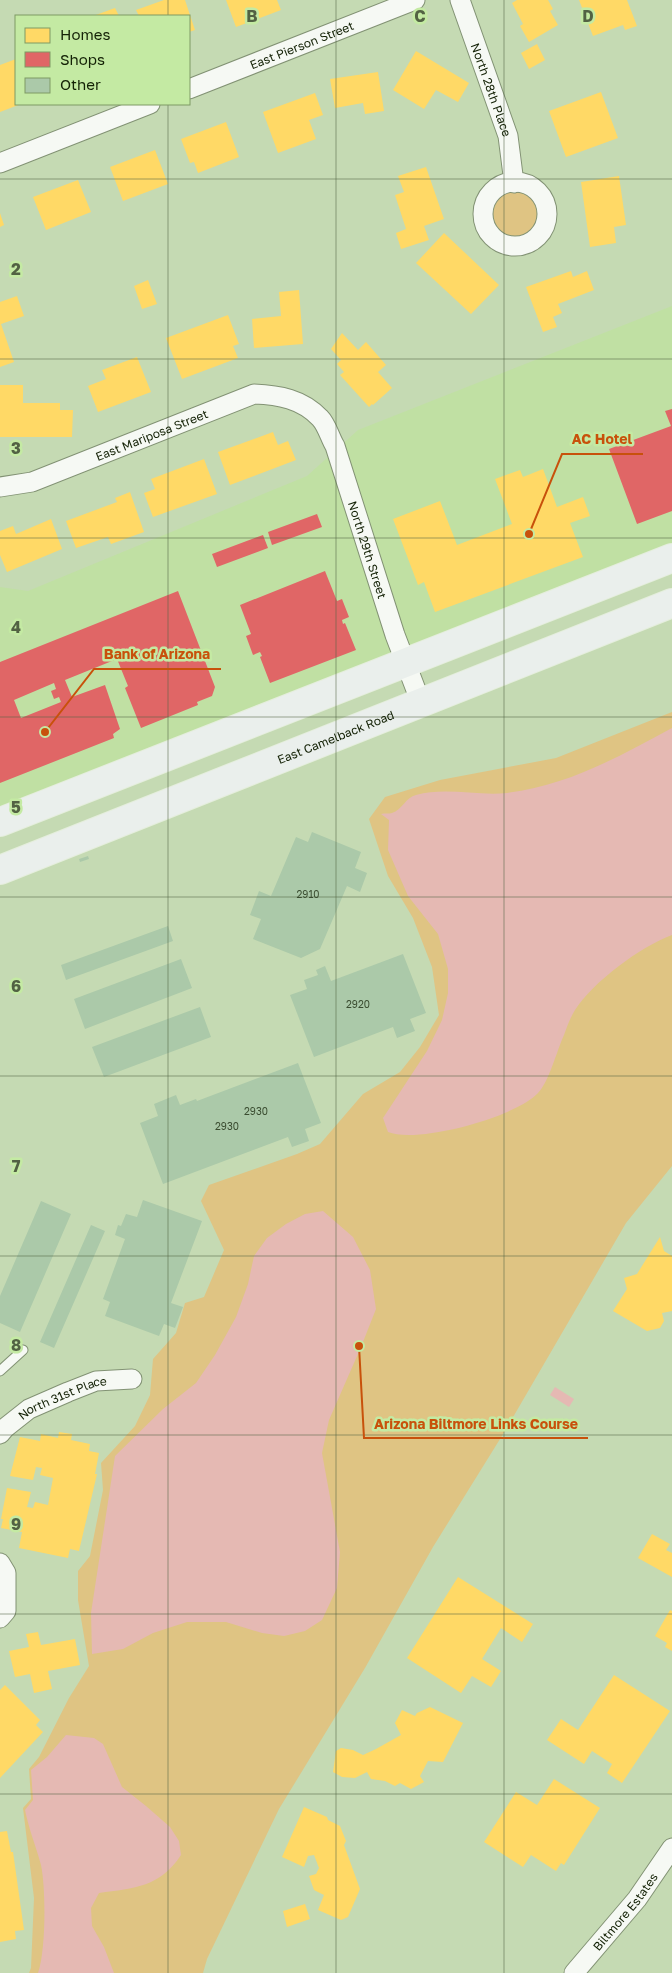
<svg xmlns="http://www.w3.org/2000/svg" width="672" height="1973" font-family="'Golos Text',sans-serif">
<rect width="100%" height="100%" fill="#c5dab3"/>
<!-- built -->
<path fill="#c0e0a3" d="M 672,306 L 672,544 L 0,808 L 0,587 L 28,591 L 307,476 L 358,430 Z"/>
<!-- green -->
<path fill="#dfc483" d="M493 214a23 23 0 1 1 46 0a23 23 0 1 1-46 0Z
M 672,712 L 672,1166 L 626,1223 L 505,1431 L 433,1547 L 365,1668 L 279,1809 L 207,1959 L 203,1973 L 29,1973 L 31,1968 L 34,1898 L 23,1808 L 31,1799 L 29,1769 L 39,1757 L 69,1698 L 89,1666 L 78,1600 L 78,1571 L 90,1556 L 103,1490 L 101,1463 L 135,1426 L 150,1395 L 153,1359 L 176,1333 L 185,1303 L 204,1297 L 224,1250 L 201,1201 L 209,1185 L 297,1154 L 320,1144 L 363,1094 L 400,1072 L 420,1047 L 439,1015 L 432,967 L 413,918 L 388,876 L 369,819 L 385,797 L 440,780 L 556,758 Z"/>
<!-- water -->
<path fill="#e5b9b3" d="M 672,728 L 672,935 C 640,947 593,982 575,1010 C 570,1018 567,1027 564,1035 C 557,1050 549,1082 538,1093 C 516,1117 418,1144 388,1132 L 383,1118 L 427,1051 L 442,1020 L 448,993 L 448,969 L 438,934 L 408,896 L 388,850 L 389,820 L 381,814 C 385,813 389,814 392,813 C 402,810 406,797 416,795 C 445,787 477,796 507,793 C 569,785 618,757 672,728 Z
M 323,1211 L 353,1237 L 370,1270 L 376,1309 L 361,1347 L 329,1420 L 322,1453 L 340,1552 L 337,1588 L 322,1620 L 305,1631 L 284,1636 L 262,1633 L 226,1622 L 187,1622 L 153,1633 L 123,1649 L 92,1654 L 91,1613 L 115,1456 L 163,1409 L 196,1383 L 215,1355 L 236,1317 L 248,1284 L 254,1256 L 267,1238 L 286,1224 L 305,1214 Z
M 555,1387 L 574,1399 L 569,1407 L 550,1395 Z
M 66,1735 L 94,1738 L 103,1744 L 122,1787 L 146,1806 L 170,1827 L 179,1841 L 181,1855 C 160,1887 135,1888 99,1893 L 91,1908 L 92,1926 L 104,1947 L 114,1973 L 38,1973 C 46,1950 46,1889 41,1865 C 36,1846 29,1830 25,1810 L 33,1800 L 31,1770 L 47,1757 Z"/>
<!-- homes -->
<path fill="#ffd966" d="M 164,0 L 185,0 L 195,30 L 189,32 L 189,16 L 139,16 L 136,10 Z
M 226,0 L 277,0 L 281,10 L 236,27 Z
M 517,0 L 548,0 L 553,9 L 550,11 L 558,25 L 529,42 L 520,26 L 523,24 L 512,3 Z
M 579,0 L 627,0 L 637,26 L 625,30 L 623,25 L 593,36 Z
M 115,8 L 119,16 L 93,16 Z
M 537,44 L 545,60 L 529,69 L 521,53 Z
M 416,51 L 469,83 L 458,102 L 436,90 L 424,109 L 393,90 Z
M 16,59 L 16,104 L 21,104 L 0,112 L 0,65 Z
M 378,72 L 384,111 L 365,114 L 363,103 L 335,108 L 330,79 Z
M 601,92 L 618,138 L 566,157 L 549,111 Z
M 315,93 L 323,115 L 309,120 L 316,139 L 278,153 L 263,112 Z
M 226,122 L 239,157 L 198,173 L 194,162 L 190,163 L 181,139 Z
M 155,150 L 168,184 L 123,201 L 110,167 Z
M 426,167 L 444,219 L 424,226 L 429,240 L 401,249 L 396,233 L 406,229 L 395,195 L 404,192 L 398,176 Z
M 619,176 L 626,225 L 614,227 L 616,243 L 590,247 L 581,182 Z
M 78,180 L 91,212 L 46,230 L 33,197 Z
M 0,213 L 4,225 L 0,227 Z
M 444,233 L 499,285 L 471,314 L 416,263 Z
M 571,271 L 573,277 L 587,271 L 594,290 L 558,304 L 562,313 L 553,317 L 557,327 L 543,332 L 526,287 Z
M 148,280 L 157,304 L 142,309 L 134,286 Z
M 299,290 L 303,344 L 254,348 L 252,319 L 281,316 L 279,292 Z
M 17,296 L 24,316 L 1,324 L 14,362 L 0,367 L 0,302 Z
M 228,315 L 239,344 L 233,346 L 238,358 L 182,379 L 166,338 Z
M 342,333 L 358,350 L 366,342 L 386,365 L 378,372 L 392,388 L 373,405 L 372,404 L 369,407 L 340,375 L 344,372 L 337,364 L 341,360 L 331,349 Z
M 137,357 L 151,392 L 98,412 L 88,386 L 106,379 L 102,370 Z
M 0,385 L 23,385 L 23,403 L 60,403 L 60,410 L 73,410 L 72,437 L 0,437 Z
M 273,432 L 278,445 L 288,441 L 296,460 L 230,485 L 218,452 Z
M 204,459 L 217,494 L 153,517 L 144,493 L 155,489 L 151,479 Z
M 543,469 L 557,507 L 583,497 L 590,516 L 570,523 L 583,557 L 435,612 L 424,582 L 418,585 L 393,519 L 440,501 L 457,545 L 512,524 L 495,479 L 520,470 L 523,477 Z
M 130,492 L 144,532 L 111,544 L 108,537 L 76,548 L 66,521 L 117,502 L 115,498 Z
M 51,519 L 62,549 L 7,572 L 0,555 L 0,531 L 13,526 L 16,534 Z
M 660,1237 L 664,1251 L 672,1256 L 672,1311 L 662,1313 L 664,1321 L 660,1328 L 647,1331 L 613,1311 L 627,1289 L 624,1278 L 637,1274 Z
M 59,1432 L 72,1434 L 71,1440 L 90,1444 L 89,1451 L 99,1453 L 95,1474 L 97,1474 L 79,1551 L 70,1549 L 68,1558 L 19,1548 L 22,1532 L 1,1528 L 3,1519 L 1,1519 L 7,1488 L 31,1492 L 27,1507 L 33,1508 L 35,1502 L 48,1505 L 53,1478 L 40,1475 L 42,1468 L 36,1467 L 33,1480 L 10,1476 L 20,1437 L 40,1441 L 41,1434 L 58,1438 Z
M 652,1534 L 670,1544 L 666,1550 L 672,1553 L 672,1577 L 638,1558 Z
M 458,1577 L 533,1624 L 522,1642 L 501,1628 L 482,1659 L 501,1671 L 491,1687 L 472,1676 L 461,1693 L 407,1658 Z
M 670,1610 L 672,1611 L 672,1651 L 665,1647 L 667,1643 L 655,1636 Z
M 38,1632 L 41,1645 L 75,1639 L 80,1665 L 48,1671 L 52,1689 L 34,1693 L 30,1674 L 15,1677 L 9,1651 L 29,1647 L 26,1634 Z
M 614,1675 L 670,1711 L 622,1783 L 607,1773 L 612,1764 L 592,1751 L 584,1764 L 547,1740 L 561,1719 L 578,1730 Z
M 5,1685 L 40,1720 L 36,1725 L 43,1732 L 0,1778 L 0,1690 Z
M 430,1707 L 463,1723 L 443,1762 L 428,1761 L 420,1776 L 424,1782 L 411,1789 L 400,1783 L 395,1786 L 385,1781 L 371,1779 L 367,1772 L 355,1778 L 342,1777 L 333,1772 L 336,1751 L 341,1748 L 353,1750 L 363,1755 L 376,1749 L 401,1735 L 395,1723 L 402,1710 L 415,1716 L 417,1713 Z
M 554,1779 L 600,1808 L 564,1865 L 561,1863 L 556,1871 L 531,1855 L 523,1867 L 484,1842 L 516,1792 L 537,1805 Z
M 304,1807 L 327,1817 L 328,1820 L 340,1826 L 346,1841 L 344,1845 L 360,1889 L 348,1917 L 341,1920 L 318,1910 L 324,1895 L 314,1890 L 309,1876 L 316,1874 L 319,1868 L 314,1855 L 308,1856 L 304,1867 L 282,1857 Z
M 7,1831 L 11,1852 L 13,1852 L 24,1930 L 15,1931 L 16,1939 L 0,1942 L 0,1832 Z
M 305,1904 L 310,1919 L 287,1927 L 283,1911 Z"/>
<!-- shops -->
<path fill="#e06666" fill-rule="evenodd" d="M 672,409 L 672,511 L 637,524 L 609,449 L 671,426 L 665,411 Z
M 317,514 L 322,527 L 272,545 L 268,532 Z
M 263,535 L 268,548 L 217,567 L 212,554 Z
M 325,571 L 337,601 L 342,599 L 349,617 L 342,620 L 343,624 L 345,623 L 356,650 L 270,683 L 260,657 L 262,656 L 260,652 L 253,655 L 246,636 L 251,634 L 240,605 Z
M 178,591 L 215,687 L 212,696 L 197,702 L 198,705 L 141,728 L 125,688 L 128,686 L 117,659 L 65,680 L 72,697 L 105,685 L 120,729 L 113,734 L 114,738 L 0,783 L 0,662 ZM 54,683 L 56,689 L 51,691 L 54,699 L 59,697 L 61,702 L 21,718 L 14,700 Z"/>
<!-- building -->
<path fill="#abc9a9" d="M 312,832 L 361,852 L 355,868 L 367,873 L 360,892 L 347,886 L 320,949 L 301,958 L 253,939 L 261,919 L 250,915 L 259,891 L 271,896 L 296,837 L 308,842 Z
M 88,856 L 89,859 L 80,862 L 79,859 Z
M 168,926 L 173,941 L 66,980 L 61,965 Z
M 403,954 L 426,1013 L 410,1019 L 415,1031 L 397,1038 L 393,1027 L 314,1057 L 290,995 L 307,989 L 304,980 L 318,975 L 316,970 L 325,966 L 331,981 Z
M 181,959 L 192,988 L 85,1029 L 74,999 Z
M 200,1007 L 211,1037 L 104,1077 L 92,1047 Z
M 298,1063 L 321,1123 L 305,1129 L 309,1141 L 292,1147 L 288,1137 L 163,1184 L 140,1123 L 158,1116 L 154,1104 L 176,1095 L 180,1105 L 196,1099 L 197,1101 Z
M 143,1200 L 202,1221 L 171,1303 L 183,1307 L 175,1328 L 164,1324 L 159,1336 L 105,1316 L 110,1302 L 103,1299 L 125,1239 L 115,1235 L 118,1225 L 121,1226 L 126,1214 L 137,1217 Z
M 41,1201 L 71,1214 L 20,1332 L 0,1323 L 0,1296 Z
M 91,1225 L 105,1231 L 54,1348 L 40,1342 Z"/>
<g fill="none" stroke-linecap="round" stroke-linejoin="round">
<defs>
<path id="lane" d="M 0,1371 L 23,1350"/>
<g id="street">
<path id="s1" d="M 460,0 L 508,136 L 514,183"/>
<path id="s2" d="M 189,89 L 415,0"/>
<path d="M 0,163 L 150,104"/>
<circle cx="515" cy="214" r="32"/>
<path id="s3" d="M 0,487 L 32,482 L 254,394 C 279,395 302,399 320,418 C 327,425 330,438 335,446 L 395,635 L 421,703"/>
<path id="s4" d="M 0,1434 L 5,1428 L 29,1409 L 68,1392 L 96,1381 L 132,1379"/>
<path d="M 0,1563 L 6,1573 L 6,1611 L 0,1618"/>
<path id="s5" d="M 574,1973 L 637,1899 L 672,1848"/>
</g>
<g id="primary">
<path d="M 0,822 L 672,558"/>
<path id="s6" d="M 0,870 L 672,603"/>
</g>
</defs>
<!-- lane casing -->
<use href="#lane" stroke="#829274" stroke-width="11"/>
<!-- street casing -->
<use href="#street" stroke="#829274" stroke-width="21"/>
<!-- primary casing -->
<use href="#primary" stroke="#e5eedd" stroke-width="30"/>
<!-- lane -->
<use href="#lane" stroke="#f6f9f4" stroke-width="9"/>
<!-- street -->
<use href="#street" stroke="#f6f9f4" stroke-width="19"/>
<!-- primary -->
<use href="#primary" stroke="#eaefec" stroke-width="28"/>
</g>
<!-- grid -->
<path fill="none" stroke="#526243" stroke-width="1" stroke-opacity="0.55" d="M 168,0 L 168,16M 336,0 L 336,1973M 504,0 L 504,1973M 168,104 L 168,1973M 0,179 L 672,179M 0,359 L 672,359M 0,538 L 672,538M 0,717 L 672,717M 0,897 L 672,897M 0,1076 L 672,1076M 0,1256 L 672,1256M 0,1435 L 672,1435M 0,1614 L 672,1614M 0,1794 L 672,1794"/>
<g text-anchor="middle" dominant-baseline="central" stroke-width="5" stroke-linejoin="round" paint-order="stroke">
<!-- number labels -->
<g font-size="10" fill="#3a4c30">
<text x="308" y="894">2910</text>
<text x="358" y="1004">2920</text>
<text x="256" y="1111">2930</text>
<text x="227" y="1126">2930</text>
</g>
<!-- street labels -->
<g font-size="12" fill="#142206" stroke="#c4eaa3">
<text stroke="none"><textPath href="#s2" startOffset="121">East Pierson Street</textPath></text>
<text stroke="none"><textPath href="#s1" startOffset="95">North 28th Place</textPath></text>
<text stroke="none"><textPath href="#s3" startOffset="161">East Mariposa Street</textPath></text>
<text stroke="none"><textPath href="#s3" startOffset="484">North 29th Street</textPath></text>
<text stroke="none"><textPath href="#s6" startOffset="361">East Camelback Road</textPath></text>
<text stroke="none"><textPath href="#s4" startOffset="74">North 31st Place</textPath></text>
<text stroke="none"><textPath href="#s5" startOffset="80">Biltmore Estates</textPath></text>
</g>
</g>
<g font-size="16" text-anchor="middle" font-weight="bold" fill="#526243" stroke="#c4eaa3" stroke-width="5" stroke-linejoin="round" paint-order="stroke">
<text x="252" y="22">B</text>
<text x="420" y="22">C</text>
<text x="588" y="22">D</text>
<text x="16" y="275">2</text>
<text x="16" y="454">3</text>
<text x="16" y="633">4</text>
<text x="16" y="813">5</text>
<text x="16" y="992">6</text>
<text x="16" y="1172">7</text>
<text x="16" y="1351">8</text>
<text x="16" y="1530">9</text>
</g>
<!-- callouts -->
<path fill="none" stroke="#c8510b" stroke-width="2" d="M529 534L562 454H643M45 732L94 669H221M359 1346L364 1438H588"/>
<g fill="#c8510b" stroke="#c4eaa3" stroke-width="2">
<circle cx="529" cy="534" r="5"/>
<circle cx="45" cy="732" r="5"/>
<circle cx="359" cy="1346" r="5"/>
</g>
<g font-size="14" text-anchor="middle" font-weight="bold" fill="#c8510b" stroke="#c4eaa3" stroke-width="5" stroke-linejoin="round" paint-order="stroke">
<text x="602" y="444">AC Hotel</text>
<text x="157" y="659">Bank of Arizona</text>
<text x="476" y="1429">Arizona Biltmore Links Course</text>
</g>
<!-- legend -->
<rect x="15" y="15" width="175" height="90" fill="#c4eaa3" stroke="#7e9a64"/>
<rect x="25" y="28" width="25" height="15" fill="#ffd966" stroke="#7e9a64"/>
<text x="60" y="40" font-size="15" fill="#142206">Homes</text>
<rect x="25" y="52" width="25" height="15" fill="#e06666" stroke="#7e9a64"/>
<text x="60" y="65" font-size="15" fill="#142206">Shops</text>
<rect x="25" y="78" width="25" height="15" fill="#abc9a9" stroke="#7e9a64"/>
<text x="60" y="90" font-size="15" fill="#142206">Other</text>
</svg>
